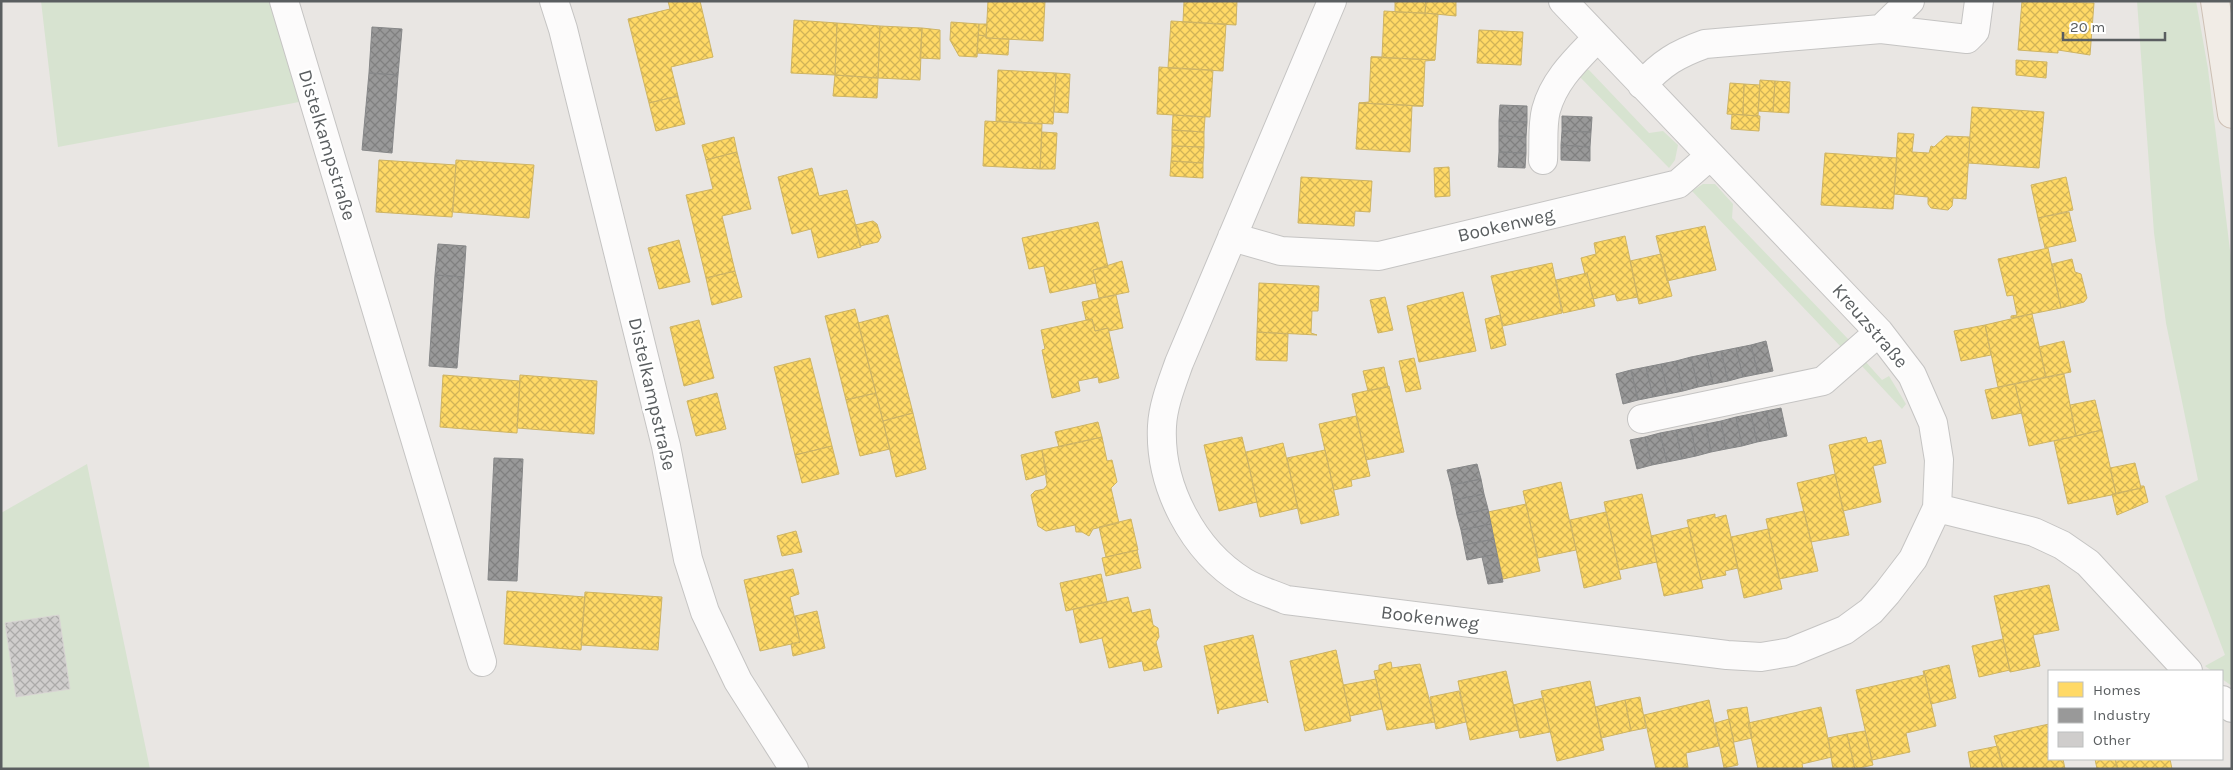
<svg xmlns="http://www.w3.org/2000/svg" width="2233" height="770" font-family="Karla,sans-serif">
<defs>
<pattern id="homes-cross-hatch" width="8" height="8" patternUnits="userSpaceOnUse" patternTransform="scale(1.25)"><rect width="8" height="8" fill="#ffd966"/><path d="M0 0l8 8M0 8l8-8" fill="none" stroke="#d1b357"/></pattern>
<pattern id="industry-cross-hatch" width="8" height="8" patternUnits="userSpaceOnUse" patternTransform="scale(1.25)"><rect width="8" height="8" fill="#999"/><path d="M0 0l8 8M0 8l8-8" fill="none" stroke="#808080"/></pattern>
<pattern id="building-cross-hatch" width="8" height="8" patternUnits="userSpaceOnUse" patternTransform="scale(1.25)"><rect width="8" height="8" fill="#cfcdcc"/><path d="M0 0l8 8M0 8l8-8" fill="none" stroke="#abaaa9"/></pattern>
</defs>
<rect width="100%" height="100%" fill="#e9e6e3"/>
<!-- green -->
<path fill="#d7e3d0" d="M 41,1 L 269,1 L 299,102 L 58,147 Z
M 2137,1 L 2196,1 L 2208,69 L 2232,267 L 2232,686 L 2222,679 L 2222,671 L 2212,671 L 2205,666 L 2225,655 L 2165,496 L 2198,480 L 2166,323 L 2154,233 Z
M 1584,69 L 1589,70 L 1649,133 L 1663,131 L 1678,145 L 1675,160 L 1669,168 L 1578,75 Z
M 1703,184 L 1715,184 L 1733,204 L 1732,218 L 1849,340 L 1842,348 L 1692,191 Z
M 1865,361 L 1882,380 L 1889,376 L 1906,404 L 1902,409 L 1860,364 Z
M 87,464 L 150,769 L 1,769 L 1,513 Z"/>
<!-- homes -->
<path fill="url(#homes-cross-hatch)" stroke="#ceb464" d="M 668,1 L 700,1 L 713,57 L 671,67 L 678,96 L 649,103 L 628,19 L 670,9 Z
M 988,1 L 1045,1 L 1043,41 L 986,38 Z
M 1184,1 L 1237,1 L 1236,25 L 1183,22 Z
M 1395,1 L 1426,1 L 1425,13 L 1395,12 Z
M 1426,1 L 1456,1 L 1456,16 L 1425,13 Z
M 2022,1 L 2094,3 L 2090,55 L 2058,50 L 2058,53 L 2018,50 Z
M 1384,11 L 1438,14 L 1435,60 L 1371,57 L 1382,57 Z
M 794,20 L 837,23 L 835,75 L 791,73 Z
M 1171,21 L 1226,24 L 1223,71 L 1168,68 Z
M 951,22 L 979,24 L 977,57 L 959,56 L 950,40 Z
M 837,23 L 880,26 L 878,78 L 835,75 Z
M 979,24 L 987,24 L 986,36 L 978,35 Z
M 880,26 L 922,28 L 920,80 L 878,78 Z
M 922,28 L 940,30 L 940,59 L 920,58 Z
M 1479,30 L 1523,32 L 1521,65 L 1477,63 Z
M 978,35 L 986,36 L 986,38 L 1009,39 L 1008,55 L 977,53 Z
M 1371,57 L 1435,60 L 1425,61 L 1423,106 L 1359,103 L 1369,102 Z
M 2016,60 L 2047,62 L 2046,78 L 2016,75 Z
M 1159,67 L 1213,70 L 1210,117 L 1157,114 Z
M 998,70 L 1056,73 L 1053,124 L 996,121 Z
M 1056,73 L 1070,74 L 1068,113 L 1054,112 Z
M 835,75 L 878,78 L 877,98 L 833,96 Z
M 1760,80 L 1775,81 L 1773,112 L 1758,111 Z
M 1775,81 L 1790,82 L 1789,113 L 1773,112 Z
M 1730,83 L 1744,84 L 1743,115 L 1727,114 Z
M 1744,84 L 1760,85 L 1758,116 L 1743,115 Z
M 678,96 L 685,124 L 656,131 L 649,103 Z
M 1359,103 L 1423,106 L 1412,106 L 1410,152 L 1356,149 Z
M 1972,107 L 2044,112 L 2039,168 L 1968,163 Z
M 1732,114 L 1760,116 L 1759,131 L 1731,129 Z
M 1173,115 L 1205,117 L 1204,132 L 1172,130 Z
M 985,121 L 1042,124 L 1040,169 L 983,166 Z
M 1172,130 L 1204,132 L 1204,147 L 1172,146 Z
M 1042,132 L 1057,133 L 1055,169 L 1040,169 Z
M 1898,133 L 1914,134 L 1912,152 L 1929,153 L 1931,146 L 1934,147 L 1946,136 L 1970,137 L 1966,199 L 1953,198 L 1952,206 L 1948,210 L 1931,208 L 1928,204 L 1928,197 L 1894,194 Z
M 734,137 L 737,152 L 706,160 L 702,145 Z
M 1172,146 L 1204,147 L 1203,163 L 1171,161 Z
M 737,152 L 751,209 L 722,216 L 735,271 L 706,278 L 686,195 L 713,189 L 706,160 Z
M 1825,153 L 1897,158 L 1893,209 L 1821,205 Z
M 379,160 L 456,165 L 452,217 L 376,212 Z
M 456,160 L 534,165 L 529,218 L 453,212 Z
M 1171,161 L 1203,163 L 1203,178 L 1170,176 Z
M 1449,167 L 1450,196 L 1435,197 L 1434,168 Z
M 812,168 L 819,196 L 847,190 L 861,247 L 818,258 L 811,229 L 792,234 L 778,177 Z
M 1301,177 L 1372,181 L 1370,212 L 1355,211 L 1354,226 L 1298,223 Z
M 2066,177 L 2073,210 L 2038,218 L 2031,185 Z
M 2069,212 L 2076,241 L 2045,248 L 2038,218 Z
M 873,221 L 877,224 L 881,237 L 878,242 L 860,246 L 855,225 Z
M 1098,222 L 1108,267 L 1093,270 L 1096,283 L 1050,293 L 1044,266 L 1029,269 L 1022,238 Z
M 1705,226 L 1716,270 L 1667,281 L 1656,236 Z
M 1625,236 L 1638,297 L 1617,301 L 1615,294 L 1593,299 L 1587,273 L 1585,274 L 1581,258 L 1596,254 L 1594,243 Z
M 679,240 L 690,282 L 659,289 L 648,248 Z
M 2048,248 L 2061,308 L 2011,318 L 2011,316 L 2017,315 L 2013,295 L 2007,296 L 1998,259 Z
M 1661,254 L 1672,296 L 1639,304 L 1630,261 Z
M 2072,259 L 2075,272 L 2081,274 L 2087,298 L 2084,302 L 2061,308 L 2052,264 Z
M 1122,261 L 1129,292 L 1099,298 L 1093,270 Z
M 1552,263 L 1562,313 L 1503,326 L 1491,276 Z
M 735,271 L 742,297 L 712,305 L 706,278 Z
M 1587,273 L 1595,306 L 1563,313 L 1556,280 Z
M 1259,283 L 1319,286 L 1318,311 L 1312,311 L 1311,333 L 1317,335 L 1257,332 Z
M 1463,292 L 1476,351 L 1419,362 L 1407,306 Z
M 1116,295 L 1123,328 L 1109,331 L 1108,328 L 1095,331 L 1092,319 L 1086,320 L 1082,302 Z
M 1385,297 L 1393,330 L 1378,333 L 1370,300 Z
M 855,309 L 876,393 L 846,400 L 825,316 Z
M 2032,314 L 2046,377 L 1998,387 L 1985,325 Z
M 888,315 L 913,413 L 883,421 L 858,323 Z
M 1500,315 L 1506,345 L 1491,349 L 1485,319 Z
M 1092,319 L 1095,331 L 1108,328 L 1119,378 L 1099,383 L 1098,377 L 1078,381 L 1080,391 L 1052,398 L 1042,350 L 1045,349 L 1041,330 Z
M 699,320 L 714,378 L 684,386 L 670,327 Z
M 1985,325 L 1991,355 L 1961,361 L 1954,331 Z
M 1257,332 L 1288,334 L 1287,361 L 1256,360 Z
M 2064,341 L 2071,372 L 2046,377 L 2039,347 Z
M 810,358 L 832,446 L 795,455 L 774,367 Z
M 1414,358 L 1421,389 L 1406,392 L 1399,361 Z
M 1384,367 L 1388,387 L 1368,391 L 1363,371 Z
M 2064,374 L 2076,436 L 2029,446 L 2015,384 Z
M 443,375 L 520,381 L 517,433 L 440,427 Z
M 520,375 L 597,381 L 594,434 L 517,428 Z
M 2015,384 L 2022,413 L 1992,419 L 1985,390 Z
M 1389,386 L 1404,452 L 1366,460 L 1352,394 Z
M 717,393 L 726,429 L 696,436 L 687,401 Z
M 876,393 L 890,449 L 860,456 L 846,400 Z
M 2095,400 L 2102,430 L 2076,436 L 2070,405 Z
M 913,413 L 926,469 L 896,477 L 883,421 Z
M 1356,416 L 1370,476 L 1351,480 L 1352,486 L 1334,490 L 1319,424 Z
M 1098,422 L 1102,437 L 1059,447 L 1055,432 Z
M 2102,430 L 2116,494 L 2068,504 L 2054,441 Z
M 1102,437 L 1107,461 L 1112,460 L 1117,482 L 1111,488 L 1119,523 L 1093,529 L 1089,536 L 1082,532 L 1076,532 L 1075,525 L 1046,531 L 1038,526 L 1031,495 L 1035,491 L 1044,489 L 1047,485 L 1042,450 Z
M 1242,437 L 1257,502 L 1219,511 L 1204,445 Z
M 1866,437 L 1868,443 L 1881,440 L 1886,463 L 1873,466 L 1881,502 L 1843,511 L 1829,445 Z
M 1283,443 L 1298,508 L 1260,517 L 1246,452 Z
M 832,446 L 839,474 L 802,483 L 795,455 Z
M 1042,450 L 1047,474 L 1026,480 L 1021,455 Z
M 1325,450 L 1339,515 L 1301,524 L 1287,458 Z
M 2135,463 L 2141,488 L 2116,494 L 2110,468 Z
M 1835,474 L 1849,535 L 1811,542 L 1797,483 Z
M 1561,482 L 1576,550 L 1538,558 L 1523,491 Z
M 2140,486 L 2144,486 L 2148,502 L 2117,515 L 2112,494 L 2141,488 Z
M 1642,494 L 1657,562 L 1619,570 L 1604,502 Z
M 1526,504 L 1540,571 L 1503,579 L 1488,512 Z
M 1804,511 L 1818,571 L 1779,579 L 1766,519 Z
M 1606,512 L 1621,579 L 1584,588 L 1570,520 Z
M 1715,514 L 1715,518 L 1726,515 L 1738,568 L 1725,571 L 1726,575 L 1701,580 L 1687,520 Z
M 1131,519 L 1138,550 L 1106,557 L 1099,527 Z
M 1689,527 L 1703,588 L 1664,596 L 1651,536 Z
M 1768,529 L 1782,589 L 1744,598 L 1731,537 Z
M 796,531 L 802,552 L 782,556 L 777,536 Z
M 1137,550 L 1141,568 L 1106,576 L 1102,558 Z
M 793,569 L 799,594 L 790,597 L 800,642 L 760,651 L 744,580 Z
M 1101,574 L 1107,602 L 1066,611 L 1060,583 Z
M 2049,585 L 2059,630 L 2033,635 L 2040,666 L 2010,672 L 1994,596 Z
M 507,591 L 585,597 L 581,650 L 504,644 Z
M 585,592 L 662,597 L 658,650 L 581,645 Z
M 1128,597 L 1132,613 L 1150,609 L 1153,625 L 1158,628 L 1159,637 L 1156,642 L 1162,667 L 1144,671 L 1142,661 L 1109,668 L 1102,638 L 1080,643 L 1073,609 Z
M 817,611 L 825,648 L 793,656 L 791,644 L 800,642 L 795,616 Z
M 1253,635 L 1268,703 L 1266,700 L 1219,710 L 1218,714 L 1204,646 Z
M 2003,639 L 2010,670 L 1979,677 L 1972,646 Z
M 1336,650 L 1351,721 L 1305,731 L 1290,661 Z
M 1391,662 L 1392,668 L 1420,664 L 1435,722 L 1387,730 L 1374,671 L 1379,670 L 1379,665 Z
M 1949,665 L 1956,698 L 1931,704 L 1924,671 Z
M 1506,671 L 1519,730 L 1470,740 L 1458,681 Z
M 1923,671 L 1924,671 L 1936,726 L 1906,733 L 1910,752 L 1872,760 L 1856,690 L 1924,675 Z
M 1376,679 L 1382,709 L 1350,716 L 1343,685 Z
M 1590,681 L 1604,750 L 1557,761 L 1541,691 Z
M 1459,691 L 1466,722 L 1436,729 L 1430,697 Z
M 1640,697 L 1646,728 L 1631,731 L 1625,700 Z
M 1543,698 L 1550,732 L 1520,738 L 1513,705 Z
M 1625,700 L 1631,731 L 1601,738 L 1595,707 Z
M 1709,700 L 1719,746 L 1686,753 L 1688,768 L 1656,769 L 1644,715 Z
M 1747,707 L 1752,738 L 1734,742 L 1727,710 Z
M 1821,707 L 1832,757 L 1802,764 L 1803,769 L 1758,769 L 1748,723 Z
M 1729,719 L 1738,765 L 1724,768 L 1715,723 Z
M 2049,724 L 2049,759 L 2063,759 L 2065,769 L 2003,769 L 1994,736 Z
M 1865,731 L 1873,765 L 1855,769 L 1847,734 Z
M 1847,734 L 1855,769 L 1833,769 L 1828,738 Z
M 1998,746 L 2003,769 L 1971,769 L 1968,752 Z
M 2095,759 L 2115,759 L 2118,769 L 2097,769 Z
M 2115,759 L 2170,759 L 2172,769 L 2118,769 Z"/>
<!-- industry -->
<path fill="url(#industry-cross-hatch)" stroke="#868788" d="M 372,27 L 402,29 L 398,75 L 369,73 Z
M 369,73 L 398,75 L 392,153 L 362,150 Z
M 1500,105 L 1527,106 L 1527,122 L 1499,121 Z
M 1562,116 L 1592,117 L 1591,132 L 1562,131 Z
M 1499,121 L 1527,122 L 1526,137 L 1499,136 Z
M 1562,131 L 1591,132 L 1590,147 L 1561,145 Z
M 1499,136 L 1526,137 L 1526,153 L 1499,152 Z
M 1561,145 L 1590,147 L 1590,161 L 1561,160 Z
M 1499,152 L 1526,153 L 1525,168 L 1498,167 Z
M 438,244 L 466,246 L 464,277 L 435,275 Z
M 435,275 L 464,277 L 457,368 L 429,366 Z
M 1766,341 L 1773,371 L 1758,374 L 1751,345 Z
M 1751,345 L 1758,374 L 1743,377 L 1736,348 Z
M 1736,348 L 1743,377 L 1728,381 L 1721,351 Z
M 1721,351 L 1728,381 L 1713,384 L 1706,354 Z
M 1706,354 L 1713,384 L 1698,387 L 1691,357 Z
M 1691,357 L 1698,387 L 1683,391 L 1676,361 Z
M 1676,361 L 1683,391 L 1668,394 L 1661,364 Z
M 1661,364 L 1668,394 L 1653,397 L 1646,367 Z
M 1646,367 L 1653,397 L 1638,400 L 1631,370 Z
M 1631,370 L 1638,400 L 1623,404 L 1616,374 Z
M 1781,408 L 1787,436 L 1772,439 L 1766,411 Z
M 1766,411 L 1772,439 L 1757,442 L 1751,414 Z
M 1751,414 L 1757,442 L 1742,446 L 1736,417 Z
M 1736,417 L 1742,446 L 1726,449 L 1721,421 Z
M 1721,421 L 1726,449 L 1711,452 L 1706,424 Z
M 1706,424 L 1711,452 L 1696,456 L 1691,427 Z
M 1691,427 L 1696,456 L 1682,459 L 1676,430 Z
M 1676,430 L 1682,459 L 1667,462 L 1660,433 Z
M 1660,433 L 1667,462 L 1652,465 L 1645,437 Z
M 1645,437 L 1652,465 L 1637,469 L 1630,440 Z
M 494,458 L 523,459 L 517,581 L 488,580 Z
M 1477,464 L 1481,479 L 1451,485 L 1447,470 Z
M 1481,479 L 1484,494 L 1454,500 L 1451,485 Z
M 1484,494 L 1488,509 L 1457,515 L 1454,500 Z
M 1488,509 L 1491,524 L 1461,530 L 1457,515 Z
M 1491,524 L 1494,539 L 1464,545 L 1461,530 Z
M 1494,539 L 1497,554 L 1467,560 L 1464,545 Z
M 1497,554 L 1503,582 L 1488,584 L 1482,557 Z"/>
<!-- building -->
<path fill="url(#building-cross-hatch)" stroke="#d8d5d3" d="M 59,615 L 70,689 L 16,697 L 5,623 Z"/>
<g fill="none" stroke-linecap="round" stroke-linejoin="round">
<defs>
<path id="minor" d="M 284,1 L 482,662
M 554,1 L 563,29 L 666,446 L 688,559 L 705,612 L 738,681 L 794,769
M 1332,1 L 1179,363 C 1172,383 1163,405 1162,426 C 1159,486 1193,551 1244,582 C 1257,590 1273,594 1286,600 L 1727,655 L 1761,657 L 1791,652 L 1845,630 L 1871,611 L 1887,593 L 1913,559 L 1937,508 L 1939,460 L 1933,423 L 1912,375 L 1879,332 L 1563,1
M 1881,29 L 1910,1
M 1642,85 C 1662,63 1677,54 1705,44 L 1881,29 L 1967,39 L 1975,31 L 1979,1
M 1543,160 C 1544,144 1542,125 1546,110 C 1554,80 1576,60 1597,38
M 1232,237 L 1281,251 L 1379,256 L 1678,184 L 1710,156
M 1642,419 L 1823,381 L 1879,332
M 1937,508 L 2034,532 L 2062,545 L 2088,563 L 2188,671
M 2222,700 L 2232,708"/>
<path id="major" d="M 2215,1 L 2232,114"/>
</defs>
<!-- minor casing -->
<use href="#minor" stroke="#c5c4c3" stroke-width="30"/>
<!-- major casing -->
<use href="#major" stroke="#cec0b4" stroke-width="30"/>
<!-- minor -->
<use href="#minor" stroke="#fcfbfb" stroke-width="28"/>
<!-- major -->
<use href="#major" stroke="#f1ece6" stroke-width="28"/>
</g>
<g text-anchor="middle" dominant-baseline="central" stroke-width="5" stroke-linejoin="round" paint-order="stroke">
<!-- street labels -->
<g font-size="19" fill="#5a5e60" stroke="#fff">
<text transform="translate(327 145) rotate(73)">Distelkampstraße</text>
<text transform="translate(1506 225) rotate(-13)">Bookenweg</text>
<text transform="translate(1870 326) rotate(49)">Kreuzstraße</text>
<text transform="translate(652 394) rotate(77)">Distelkampstraße</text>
<text transform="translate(1430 618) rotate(7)">Bookenweg</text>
</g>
</g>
<!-- border -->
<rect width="2233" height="770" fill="none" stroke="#5a5e60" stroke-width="5"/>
<!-- legend -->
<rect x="2048" y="670" width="175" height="90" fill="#ffffff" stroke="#bdbfbf"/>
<rect x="2058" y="682" width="25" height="15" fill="#ffd966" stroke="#bdbfbf"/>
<text x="2093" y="695" font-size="15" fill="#5a5e60">Homes</text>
<rect x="2058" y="708" width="25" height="15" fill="#999999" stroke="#bdbfbf"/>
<text x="2093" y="720" font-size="15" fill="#5a5e60">Industry</text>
<rect x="2058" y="732" width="25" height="15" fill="#cfcdcc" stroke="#bdbfbf"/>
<text x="2093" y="745" font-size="15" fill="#5a5e60">Other</text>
<!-- scale -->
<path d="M2063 32v8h102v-8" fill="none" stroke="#5a5e60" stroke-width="2.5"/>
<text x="2070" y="32" font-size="15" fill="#5a5e60" stroke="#ffffff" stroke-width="4" paint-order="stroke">20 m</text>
</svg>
